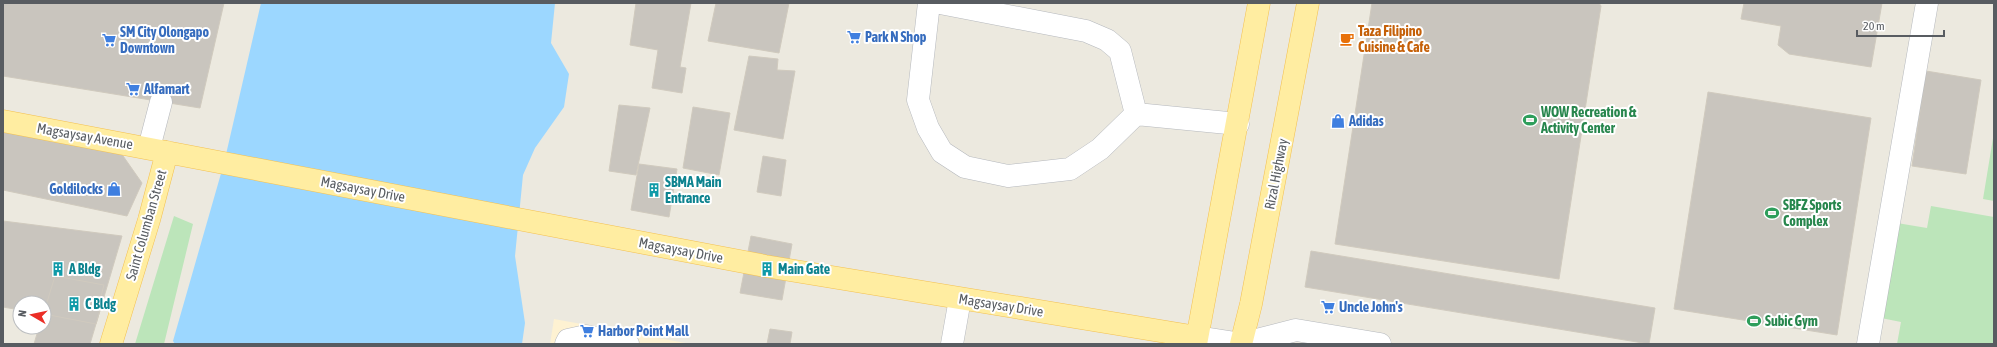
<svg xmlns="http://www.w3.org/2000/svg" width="1997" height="347" font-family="'Asap Condensed',sans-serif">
<rect width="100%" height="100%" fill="#ece9df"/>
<!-- commercial -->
<path fill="#fef2d2" d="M 554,319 L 691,344 L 550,344 Z"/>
<!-- green -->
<path fill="#bce5ba" d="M 1994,132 L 1994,201 L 1983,199 Z
M 1931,206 L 1994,217 L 1994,344 L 1897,344 L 1901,322 L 1881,318 L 1897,223 L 1927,228 Z
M 174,216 L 193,224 L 164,344 L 135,344 Z"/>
<!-- water -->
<path fill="#9cd7ff" d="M 261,3 L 555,3 L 551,43 L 569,74 L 564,107 L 535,148 L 523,175 L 515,256 L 525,323 L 522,344 L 175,344 L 173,341 L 224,163 Z"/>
<!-- building -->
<path fill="#c9c5be" stroke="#d0cabe" d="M 3,3 L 224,3 L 200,108 L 3,76 Z
M 636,3 L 691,3 L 680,67 L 686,68 L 682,93 L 652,88 L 658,50 L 630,45 Z
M 716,3 L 789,3 L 779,53 L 708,41 Z
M 1372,3 L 1599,3 L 1601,6 L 1559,279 L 1335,244 Z
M 1744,3 L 1882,3 L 1871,67 L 1789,54 L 1778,45 L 1781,26 L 1741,19 Z
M 749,56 L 778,59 L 777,70 L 795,71 L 783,139 L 734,130 Z
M 1926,71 L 1981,80 L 1966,174 L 1912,166 Z
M 1708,92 L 1871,118 L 1837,335 L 1674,309 Z
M 619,105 L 650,108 L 636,175 L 609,171 Z
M 693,107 L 730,113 L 719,175 L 683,168 Z
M 3,124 L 121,153 L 142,183 L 127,216 L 3,190 Z
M 763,156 L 786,160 L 781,196 L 757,192 Z
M 639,164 L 677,169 L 669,217 L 631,210 Z
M 3,221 L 122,236 L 96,324 L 44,314 L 44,303 L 20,303 L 20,310 L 3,307 Z
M 751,236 L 792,244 L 782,300 L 740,293 Z
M 1311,251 L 1655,308 L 1649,344 L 1305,287 Z
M 55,276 L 104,285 L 101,296 L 104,297 L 90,344 L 34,344 L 39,327 L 44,327 L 44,312 Z
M 770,329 L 792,332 L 790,344 L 767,344 Z"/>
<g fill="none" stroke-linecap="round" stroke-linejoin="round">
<defs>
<path id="minor" d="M 929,3 L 918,100 L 928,128 L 942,152 L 965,167 L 1008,176 L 1070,169 L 1100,149 L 1136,114 L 1238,124
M 940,3 L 1086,31 L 1107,40 L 1120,51 L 1136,114
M 149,148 L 161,102
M 1197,337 L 1242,344
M 566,344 L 568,340 L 586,336 L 628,344
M 952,344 L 960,299
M 1241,344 L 1296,330 L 1380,344
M 1868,344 L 1927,3"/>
<path id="major" d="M 3,121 L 765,266 L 1197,337
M 111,344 L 149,220 L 167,152
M 1196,344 L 1259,3
M 1241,344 L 1251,304 L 1308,3"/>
</defs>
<!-- minor casing -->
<use href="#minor" stroke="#b5b8bd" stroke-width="23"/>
<!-- major casing -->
<use href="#major" stroke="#f3c051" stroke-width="23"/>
<!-- minor -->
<use href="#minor" stroke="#fff" stroke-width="22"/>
<!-- major -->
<use href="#major" stroke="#ffeda1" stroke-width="22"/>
</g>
<!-- icons -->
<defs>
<symbol id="supermarket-bare" viewBox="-9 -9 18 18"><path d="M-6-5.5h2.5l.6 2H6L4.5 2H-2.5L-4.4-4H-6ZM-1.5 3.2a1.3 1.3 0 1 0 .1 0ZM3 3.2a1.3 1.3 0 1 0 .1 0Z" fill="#3f7fe0" stroke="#fff" stroke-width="2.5" paint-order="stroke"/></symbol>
<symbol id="cafe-bare" viewBox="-9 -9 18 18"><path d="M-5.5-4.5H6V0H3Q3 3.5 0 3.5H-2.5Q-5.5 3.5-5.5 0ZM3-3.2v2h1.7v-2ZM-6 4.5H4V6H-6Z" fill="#e8710a" stroke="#fff" stroke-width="2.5" paint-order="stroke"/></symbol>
<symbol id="stadium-bare" viewBox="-9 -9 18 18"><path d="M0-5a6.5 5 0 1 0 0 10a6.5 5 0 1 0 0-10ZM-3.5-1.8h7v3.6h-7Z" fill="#2e9e5b" stroke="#fff" stroke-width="2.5" paint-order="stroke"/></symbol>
<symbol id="shop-bare" viewBox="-9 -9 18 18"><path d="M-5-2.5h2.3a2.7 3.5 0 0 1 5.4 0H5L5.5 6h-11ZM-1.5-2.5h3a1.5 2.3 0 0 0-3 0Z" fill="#3f7fe0" stroke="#fff" stroke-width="2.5" paint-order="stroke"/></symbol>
<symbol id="building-bare" viewBox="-9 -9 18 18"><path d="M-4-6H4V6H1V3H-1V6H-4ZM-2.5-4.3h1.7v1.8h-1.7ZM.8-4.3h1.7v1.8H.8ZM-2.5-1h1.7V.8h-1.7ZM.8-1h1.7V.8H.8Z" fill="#0f9aa8" stroke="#fff" stroke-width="2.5" paint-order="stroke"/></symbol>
</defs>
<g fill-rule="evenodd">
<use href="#supermarket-bare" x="844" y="27" width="20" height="20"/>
<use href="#cafe-bare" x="1337" y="29" width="20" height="20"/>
<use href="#supermarket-bare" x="99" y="30" width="20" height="20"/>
<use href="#supermarket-bare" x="123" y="79" width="20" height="20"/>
<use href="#stadium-bare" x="1520" y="110" width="20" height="20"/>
<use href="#shop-bare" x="1328" y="111" width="20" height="20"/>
<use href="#shop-bare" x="104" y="179" width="20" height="20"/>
<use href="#building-bare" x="644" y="180" width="20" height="20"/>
<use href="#stadium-bare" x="1762" y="203" width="20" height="20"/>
<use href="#building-bare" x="48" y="259" width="20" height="20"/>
<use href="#building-bare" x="757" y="259" width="20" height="20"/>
<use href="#building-bare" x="64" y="294" width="20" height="20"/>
<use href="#supermarket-bare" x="1318" y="297" width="20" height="20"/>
<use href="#stadium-bare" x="1744" y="311" width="20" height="20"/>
<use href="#supermarket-bare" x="577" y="321" width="20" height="20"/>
</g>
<g text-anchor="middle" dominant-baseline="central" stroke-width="4" stroke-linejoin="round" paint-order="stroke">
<!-- food labels -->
<g font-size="14" font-weight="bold" fill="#c56008" stroke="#fff" text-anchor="start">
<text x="1358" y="31">Taza Filipino<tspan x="1358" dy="16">Cuisine &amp; Cafe</tspan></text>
</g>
<!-- shop labels -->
<g font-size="14" font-weight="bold" fill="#366cbe" stroke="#fff" text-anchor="start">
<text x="120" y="32">SM City Olongapo<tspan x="120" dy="16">Downtown</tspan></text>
<text x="865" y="37">Park N Shop</text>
<text x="144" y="89">Alfamart</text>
<text x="1349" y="121">Adidas</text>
<text x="103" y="189" text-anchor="end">Goldilocks</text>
<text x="1339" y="307">Uncle John's</text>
<text x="598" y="331">Harbor Point Mall</text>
</g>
<!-- leisure labels -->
<g font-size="14" font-weight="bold" fill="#27864d" stroke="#fff" text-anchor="start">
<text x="1541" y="112">WOW Recreation &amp;<tspan x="1541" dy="16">Activity Center</tspan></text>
<text x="1783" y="205">SBFZ Sports<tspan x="1783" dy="16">Complex</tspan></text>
<text x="1765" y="321">Subic Gym</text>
</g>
<!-- street labels -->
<g font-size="14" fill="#585c61" stroke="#fff">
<text transform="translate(85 136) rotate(10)">Magsaysay Avenue</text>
<text transform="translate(1276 174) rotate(-79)">Rizal Highway</text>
<text transform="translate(363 189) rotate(11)">Magsaysay Drive</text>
<text transform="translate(146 225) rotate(-74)">Saint Columban Street</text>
<text transform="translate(681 250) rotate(11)">Magsaysay Drive</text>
<text transform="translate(1001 305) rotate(9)">Magsaysay Drive</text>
</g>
<!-- culture labels -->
<g font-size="14" font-weight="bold" fill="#0d838f" stroke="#fff" text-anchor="start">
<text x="665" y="182">SBMA Main<tspan x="665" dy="16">Entrance</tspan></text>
<text x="69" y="269">A Bldg</text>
<text x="778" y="269">Main Gate</text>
<text x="85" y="304">C Bldg</text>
</g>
</g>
<!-- border -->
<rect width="1997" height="347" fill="none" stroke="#585c61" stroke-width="8"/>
<!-- north arrow -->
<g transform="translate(32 315) rotate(279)"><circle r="19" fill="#ffffff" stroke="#bcbec0"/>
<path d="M0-3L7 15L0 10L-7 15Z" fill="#eb2e26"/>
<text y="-6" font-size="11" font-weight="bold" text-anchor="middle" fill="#585c61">N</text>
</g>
<!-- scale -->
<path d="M1857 30v6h87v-6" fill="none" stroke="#585c61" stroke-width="2"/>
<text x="1863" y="30" font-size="12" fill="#585c61" stroke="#ffffff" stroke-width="3" paint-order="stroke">20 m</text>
</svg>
